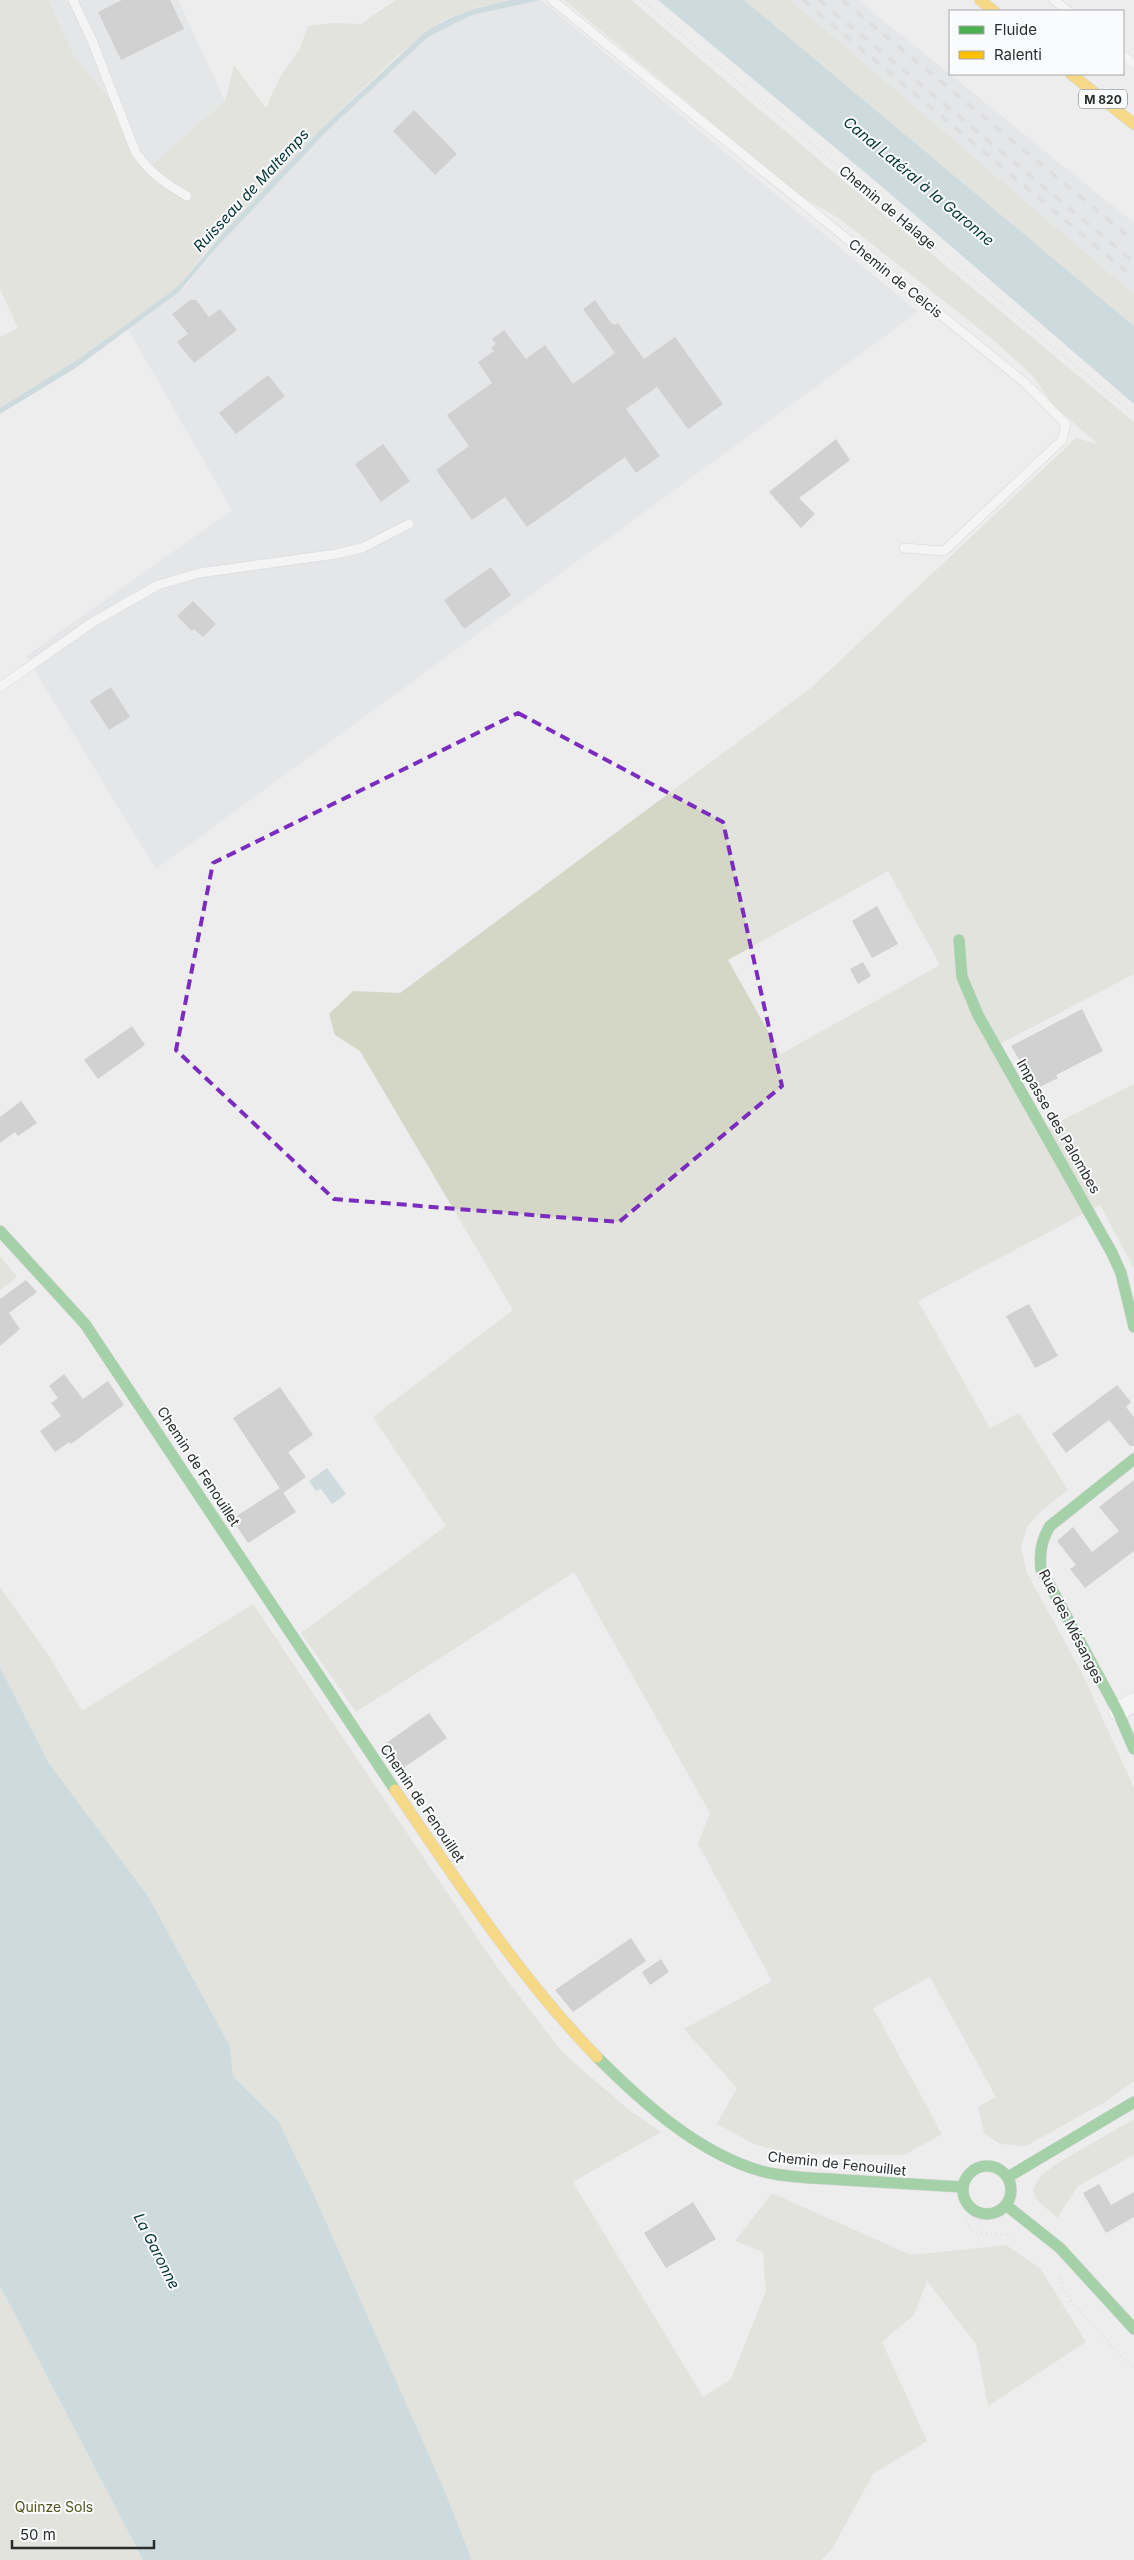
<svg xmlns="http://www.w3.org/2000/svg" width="1134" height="2560" font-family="Inter,sans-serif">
<rect width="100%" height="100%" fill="#ededee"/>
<!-- built -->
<path fill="#dbdee1" d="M 48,0 L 178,0 L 225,101 L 148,168 L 118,109 L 75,57 Z
M 541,0 L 918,312 L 156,869 L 26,656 L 232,510 L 128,329 L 186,286 L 216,248 L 329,129 L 428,37 L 472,15 Z
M 790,0 L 858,0 L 1134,223 L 1134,294 Z"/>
<!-- green -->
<path fill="#d5d7c6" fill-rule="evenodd" d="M 0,0 L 48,0 L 75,57 L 118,109 L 148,168 L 225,101 L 234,65 L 266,108 L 280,77 L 300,48 L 308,26 L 334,23 L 361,24 L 396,0 L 511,0 L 478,7 L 440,22 L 397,56 L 320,130 L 210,246 L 183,281 L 172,291 L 80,358 L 0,408 L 0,337 L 18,328 L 0,289 Z
M 564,0 L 631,0 L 852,188 L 1134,422 L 1134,974 L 1000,1044 L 1045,1129 L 1134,1084 L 1134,1268 L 1100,1205 L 918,1301 L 990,1428 L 1019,1413 L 1068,1490 L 1040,1512 L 1027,1527 L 1021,1547 L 1027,1573 L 1083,1675 L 1134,1788 L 1134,2081 L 1105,2102 L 1026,2146 L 1000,2144 L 984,2133 L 978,2107 L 996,2097 L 930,1977 L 873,2008 L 942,2134 L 904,2155 L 791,2154 L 754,2144 L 717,2124 L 737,2088 L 684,2029 L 772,1981 L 698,1844 L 710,1813 L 574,1572 L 356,1712 L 301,1633 L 446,1526 L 373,1417 L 513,1310 L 360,1051 L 335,1035 L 329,1014 L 353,991 L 400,993 L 812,687 L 1076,438 L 1098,444 L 1054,406 L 1032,375 L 991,338 L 840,219 L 799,195 ZM 888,871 L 940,965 L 781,1054 L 728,960 Z
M 744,0 L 790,0 L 1134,294 L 1134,326 Z
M 0,1256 L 17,1277 L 0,1290 Z
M 0,1587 L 49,1656 L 82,1711 L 253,1604 L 497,1967 L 562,2052 L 628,2109 L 661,2132 L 573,2182 L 703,2397 L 731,2379 L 766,2291 L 763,2252 L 735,2241 L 772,2193 L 911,2255 L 1006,2245 L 1040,2268 L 1086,2342 L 988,2406 L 976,2344 L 927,2281 L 914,2315 L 882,2342 L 927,2441 L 873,2474 L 832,2549 L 821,2560 L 472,2560 L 444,2489 L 315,2197 L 279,2122 L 233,2076 L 230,2046 L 148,1896 L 48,1762 L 0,1667 Z
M 1134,2119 L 1134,2155 L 1078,2186 L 1057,2218 L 1036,2199 L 1033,2189 L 1041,2176 L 1056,2164 Z
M 0,2286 L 143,2560 L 0,2560 Z"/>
<!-- water -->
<path fill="#a6c6ca" d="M 511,0 L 541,0 L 472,15 L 428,37 L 329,129 L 216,248 L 179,292 L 74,369 L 0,414 L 0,408 L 80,358 L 172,291 L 183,281 L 222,234 L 320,130 L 424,33 C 450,15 480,6 511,0 Z
M 658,0 L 744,0 L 1134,326 L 1134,404 L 880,185 Z
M 327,1468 L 346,1494 L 332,1504 L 321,1489 L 316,1491 L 309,1481 Z
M 0,1667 L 48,1762 L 148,1896 L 230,2046 L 233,2076 L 279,2122 L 315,2197 L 444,2489 L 472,2560 L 143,2560 L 0,2286 Z"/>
<!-- building -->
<path fill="#afafb0" d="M 122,0 L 170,0 L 184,29 L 121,60 L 98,12 Z
M 414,110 L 457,154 L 435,175 L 393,131 Z
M 190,300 L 196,300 L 209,317 L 220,309 L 237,330 L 194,363 L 177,342 L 188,334 L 172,314 Z
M 595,300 L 611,323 L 615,325 L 618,323 L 644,359 L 675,337 L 723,404 L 688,429 L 657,387 L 626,409 L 660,456 L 636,473 L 625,457 L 527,527 L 505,497 L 472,520 L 436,470 L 469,446 L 447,415 L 492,383 L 478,362 L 494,351 L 491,348 L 496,344 L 492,339 L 504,330 L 526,359 L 545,345 L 573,384 L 615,353 L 583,309 Z
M 268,375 L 285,396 L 236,434 L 219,413 Z
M 836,439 L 850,460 L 799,498 L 815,514 L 801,528 L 769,492 Z
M 383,444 L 410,481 L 381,502 L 355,464 Z
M 491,567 L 511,595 L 464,629 L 444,600 Z
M 193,601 L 216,624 L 203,637 L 194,629 L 192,631 L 177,616 Z
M 111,687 L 130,717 L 109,730 L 90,701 Z
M 877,906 L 898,944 L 872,958 L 852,921 Z
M 863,962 L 871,976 L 858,984 L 850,969 Z
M 1082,1009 L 1103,1051 L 1056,1075 L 1058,1078 L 1036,1089 L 1011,1046 Z
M 132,1026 L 145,1045 L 98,1079 L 84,1060 Z
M 21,1101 L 37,1123 L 18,1136 L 15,1132 L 0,1143 L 0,1117 Z
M 26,1280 L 37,1292 L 9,1313 L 20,1329 L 0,1346 L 0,1299 Z
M 1029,1304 L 1058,1356 L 1035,1368 L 1006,1316 Z
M 64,1374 L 83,1399 L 108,1381 L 124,1405 L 71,1444 L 69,1442 L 55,1452 L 40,1431 L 61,1416 L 51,1403 L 58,1398 L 49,1386 Z
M 1117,1385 L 1131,1402 L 1126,1407 L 1134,1417 L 1134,1446 L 1130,1446 L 1109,1420 L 1066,1453 L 1052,1434 Z
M 280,1387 L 313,1435 L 288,1452 L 306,1477 L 283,1493 L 233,1418 Z
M 1134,1480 L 1134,1551 L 1085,1588 L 1070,1569 L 1076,1565 L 1057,1541 L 1073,1527 L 1092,1552 L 1119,1531 L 1099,1507 Z
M 280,1488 L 296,1512 L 248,1543 L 232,1519 Z
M 429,1713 L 447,1738 L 399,1771 L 382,1746 Z
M 631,1938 L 646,1961 L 573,2012 L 555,1990 Z
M 661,1959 L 669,1972 L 650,1985 L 642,1972 Z
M 1099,2184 L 1111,2205 L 1134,2192 L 1134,2217 L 1106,2233 L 1083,2193 Z
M 693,2202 L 716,2239 L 666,2268 L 644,2233 Z"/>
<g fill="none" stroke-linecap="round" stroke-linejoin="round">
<defs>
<path id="lane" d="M 73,0 L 91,38 L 136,153 C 150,173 166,184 187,196
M 552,0 L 1025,383 L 1066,424 L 1062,440 L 944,551 L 904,548
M 1054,0 L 1068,11
M 1123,55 L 1134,64
M 0,687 L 93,622 L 158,585 L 199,573 L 336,554 L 362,548 L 409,524"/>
<path id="street" d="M 1118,1712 L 1134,1702"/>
<path id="fast" d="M 959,940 L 962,977 L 978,1015 L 1112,1253 L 1121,1273 L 1134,1327
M 0,1231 L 85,1324 L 395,1790
M 1134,1459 L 1050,1526 C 1041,1540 1039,1553 1041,1569 L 1118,1712 L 1134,1749
M 597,2057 C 643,2103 698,2153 761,2171 C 788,2178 817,2178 844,2180 C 884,2182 923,2185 962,2187
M963 2190a24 24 0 1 1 48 0a24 24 0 1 1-48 0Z
M 1008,2177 L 1134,2102
M 1007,2206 L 1060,2248 L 1134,2329"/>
<path id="slow" d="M 980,0 L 994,11
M 1071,74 L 1134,124
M 395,1790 C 458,1882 519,1977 597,2057"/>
</defs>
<!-- lane casing -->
<use href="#lane" stroke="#bcbcbd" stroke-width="10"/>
<!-- street casing -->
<use href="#street" stroke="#bcbcbd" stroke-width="19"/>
<!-- fast casing -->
<use href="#fast" stroke="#bcbcbd" stroke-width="12"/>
<!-- slow casing -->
<use href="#slow" stroke="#bcbcbd" stroke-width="12"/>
<!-- path -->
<path stroke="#d4d5d5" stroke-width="3" stroke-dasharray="1 4" stroke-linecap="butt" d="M 641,0 L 1134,415
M 0,1598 L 113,1775 L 143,1830 L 181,1876 L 282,2039 L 309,2090 L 423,2319 L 524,2560
M 182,1876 L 186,1859 L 207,1822 L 285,1762 L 326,1725
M 973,2210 L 965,2220 L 973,2232 L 1011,2235
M 1059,2278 L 1069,2299 L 1134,2370
M 0,2462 C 18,2494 32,2528 49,2560"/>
<!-- lane -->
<use href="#lane" stroke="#fcfcfc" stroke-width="9"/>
<!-- street -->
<use href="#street" stroke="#fcfcfc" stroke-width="18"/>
<!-- fast -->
<use href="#fast" stroke="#4caf50" stroke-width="11"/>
<!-- slow -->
<use href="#slow" stroke="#ffc107" stroke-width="11"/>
<!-- rail -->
<path stroke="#cdcdcd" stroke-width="4" stroke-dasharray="9 9" stroke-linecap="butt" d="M 803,0 L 1134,278
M 819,0 L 1134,262
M 842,0 L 1134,241"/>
</g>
<!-- marked area -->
<path d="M0 0H1134V2560H0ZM 518,713 L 723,822 L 782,1086 L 619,1222 L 334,1199 L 176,1050 L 213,863 Z" fill="#ededee" fill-opacity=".55" fill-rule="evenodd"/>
<path fill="none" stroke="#7b2cbf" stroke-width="4" stroke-dasharray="10 6" stroke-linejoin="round" d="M 518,713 L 723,822 L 782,1086 L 619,1222 L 334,1199 L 176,1050 L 213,863 Z"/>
<g text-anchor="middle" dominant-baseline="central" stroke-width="4" stroke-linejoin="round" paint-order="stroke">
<!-- shield labels -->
<rect fill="#f9fbfd" stroke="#696a6b" stroke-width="1" x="1079" y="89.5" width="48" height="19" rx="4"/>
<g font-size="12" font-weight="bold" fill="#2b2c2c">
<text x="1103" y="99">M 820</text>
</g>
<!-- street labels -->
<g font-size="14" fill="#2b2c2c" stroke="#f9fbfd">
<text transform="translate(888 207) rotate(40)">Chemin de Halage</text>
<text transform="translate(896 278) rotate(39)">Chemin de Celcis</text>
<text transform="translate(1059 1126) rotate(60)">Impasse des Palombes</text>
<text transform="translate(199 1466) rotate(57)">Chemin de Fenouillet</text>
<text transform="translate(1072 1626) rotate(63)">Rue des Mésanges</text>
<text transform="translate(423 1803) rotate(56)">Chemin de Fenouillet</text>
<text transform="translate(837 2163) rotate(6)">Chemin de Fenouillet</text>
</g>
<!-- park labels -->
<g font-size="14" fill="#515319" stroke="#f9fbfd">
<text x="54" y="2506">Quinze Sols</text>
</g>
<!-- water labels -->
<g font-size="15" font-style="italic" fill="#043336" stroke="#f9fbfd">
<text transform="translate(919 181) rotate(40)">Canal Latéral à la Garonne</text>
<text transform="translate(251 190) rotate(-47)">Ruisseau de Maltemps</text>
<text transform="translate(157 2251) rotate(63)">La Garonne</text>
</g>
</g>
<!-- legend -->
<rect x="949" y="10" width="175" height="65" fill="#f9fbfd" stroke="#a7a8a9"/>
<rect x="959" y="26" width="25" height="8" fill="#4caf50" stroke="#a7a8a9"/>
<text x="994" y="35" font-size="15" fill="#2b2c2c">Fluide</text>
<rect x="959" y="51" width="25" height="8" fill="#ffc107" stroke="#a7a8a9"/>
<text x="994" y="60" font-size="15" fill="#2b2c2c">Ralenti</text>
<!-- scale -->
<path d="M12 2540v8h142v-8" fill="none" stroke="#2b2c2c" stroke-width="2.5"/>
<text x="20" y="2540" font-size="15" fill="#2b2c2c" stroke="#f9fbfd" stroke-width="4" paint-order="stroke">50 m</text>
</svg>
